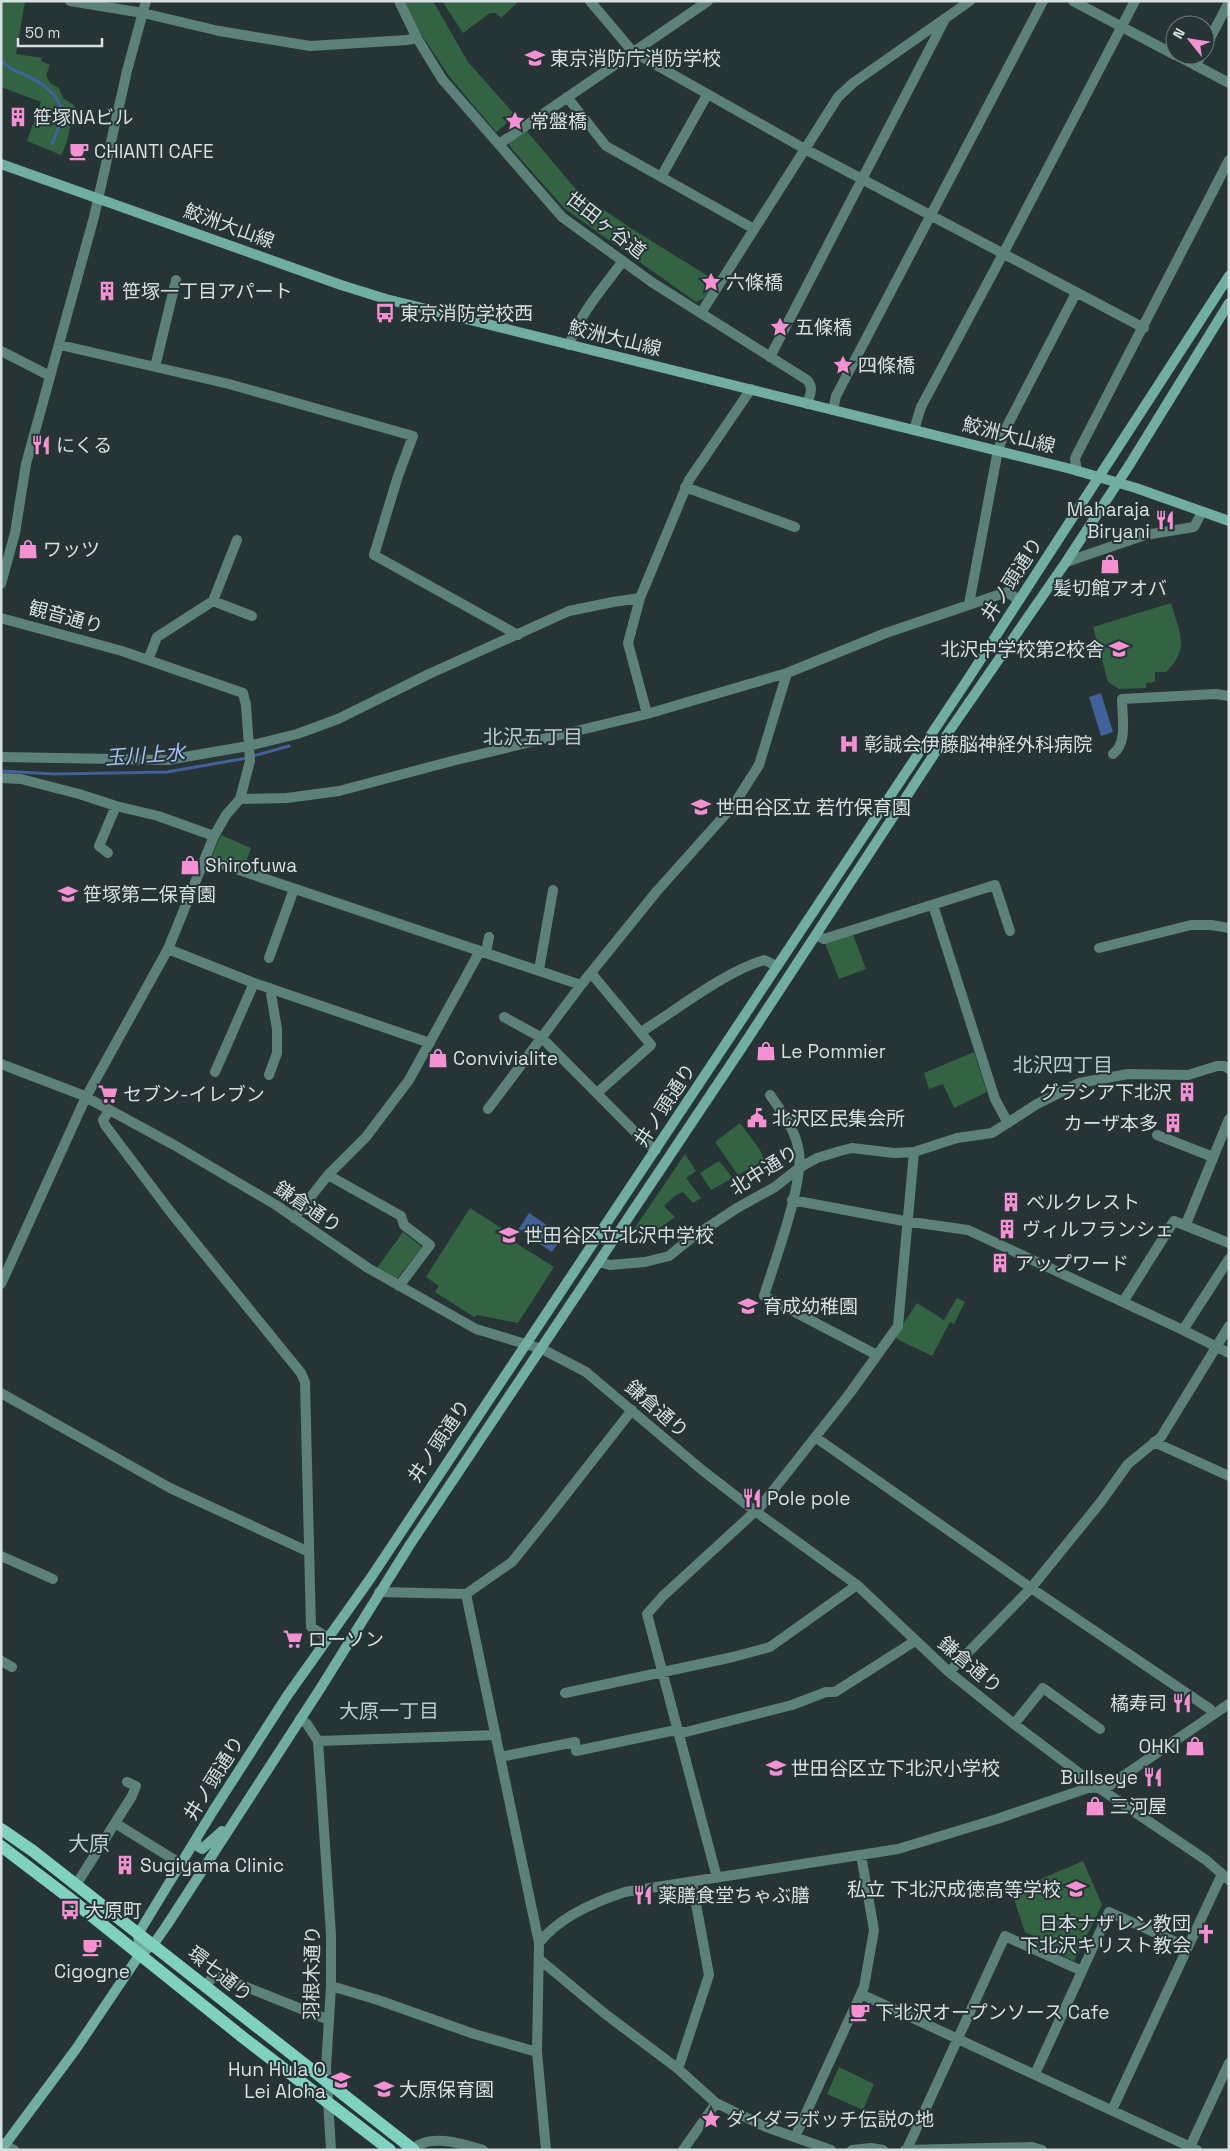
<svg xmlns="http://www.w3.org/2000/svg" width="1230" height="2151" font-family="'Space Grotesk','Noto Sans JP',sans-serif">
<rect width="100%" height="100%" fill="#263436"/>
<!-- green -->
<path fill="#336342" d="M 1,1 L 25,1 L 16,54 L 42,58 L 41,61 L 50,65 L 46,75 L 50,83 L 59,88 L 63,98 L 74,105 L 75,108 C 69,124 70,140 61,155 L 27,141 L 41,102 L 1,87 Z
M 403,1 L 433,1 L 468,62 L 516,116 L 496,132 L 449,76 L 421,34 Z
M 442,1 L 519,1 L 501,18 L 496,13 L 490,13 L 463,33 Z
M 525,129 L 579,193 L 629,227 L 716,281 L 703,299 L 696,302 L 565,209 L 511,148 L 509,143 Z
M 1171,603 C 1179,632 1191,648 1166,672 L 1155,672 L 1155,682 L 1146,683 L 1146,688 L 1119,689 L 1108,682 L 1093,627 Z
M 221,835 L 251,848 L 244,868 L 212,856 Z
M 852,932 L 866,969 L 839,979 L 825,943 Z
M 974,1052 L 987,1092 L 954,1108 L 943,1084 L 929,1089 L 924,1073 Z
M 740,1123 L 760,1150 L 764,1160 L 738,1175 L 715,1142 Z
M 685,1154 L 696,1171 L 686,1178 L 701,1198 L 693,1203 L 683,1192 L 676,1195 L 664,1206 L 675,1217 C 660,1228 651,1236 632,1232 Z
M 719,1161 L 733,1178 L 711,1190 L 700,1173 Z
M 470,1208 L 503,1229 L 500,1233 L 554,1267 L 518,1323 L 477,1315 L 474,1317 L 435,1292 L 439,1286 L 426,1277 Z
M 403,1232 L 422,1247 L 396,1280 L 377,1268 Z
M 957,1298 L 965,1302 L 954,1324 L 950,1322 L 932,1356 L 897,1339 L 896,1335 L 917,1303 L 944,1320 Z
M 1083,1861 L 1102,1905 L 1074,1961 L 1033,1941 L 1035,1937 L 1025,1932 L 1013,1896 L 1015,1890 Z
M 839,2067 L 874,2084 L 863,2110 L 827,2094 Z"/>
<!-- water -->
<path fill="#406199" d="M 1101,693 L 1113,732 L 1101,736 L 1089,697 Z
M 529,1213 L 563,1236 L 552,1252 L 518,1230 Z"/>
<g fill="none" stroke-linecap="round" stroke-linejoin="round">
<!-- stream -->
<path stroke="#406199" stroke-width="3" d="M 1,60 C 11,71 15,70 27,76 C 40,81 60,96 61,110 C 63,120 56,134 52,144
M 253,756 L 289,746
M 1,771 L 55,774 L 167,772 L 247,758"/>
<!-- minor -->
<path stroke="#5c8179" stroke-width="10" d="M 70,1 L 143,13 L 219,31 L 310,46 L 407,40 L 417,38
M 590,1 L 633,52 L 805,149 L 1144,328
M 1073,1 L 1175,55
M 1205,48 L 1229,2
M 1176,55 L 1229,83
M 1196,66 L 1201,55
M 567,97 L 606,146 L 754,229
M 499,144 L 708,1
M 661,177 L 707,95
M 701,313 L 838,97 L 853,83 L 970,1
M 60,345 L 229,384 L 413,436 L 398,476 L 374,555 L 518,635
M 569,345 C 580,313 603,288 623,261
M 1,351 L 50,376
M 770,357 L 944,21
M 155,367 L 176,280
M 833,410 L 836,396 L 1043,1
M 914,430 L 921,407 L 1003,254 L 1135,1
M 1077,471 L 1075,459 L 1076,456 L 1229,160
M 685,487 L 795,527
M 1066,562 L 1145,535 L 1194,527 L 1202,512
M 1,584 L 15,533 L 26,464 L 94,217 L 127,71 L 146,1
M 213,601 L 252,616
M 969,604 L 998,450 L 1007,426 L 1076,293
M 1,618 L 122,651 L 243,693 L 246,705 L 250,761 L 240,799 L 226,815 L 214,836 L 168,949 L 86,1097 L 1,1284
M 148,660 L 157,637 L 213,601 L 237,540
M 647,714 L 628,643 L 640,598 L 689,480 L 751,389
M 1113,754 C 1128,743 1122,716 1122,699 L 1216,694 L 1229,696
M 1,757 L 168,760 L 248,746 L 297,734 L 338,719 L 429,674 L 569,611 L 613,602 L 640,598
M 1,778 L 21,779 L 79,794 L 116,806 L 158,816 L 214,836
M 240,799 L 287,798 L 339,791 L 456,760 L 647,714 L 787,673 L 886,633 L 1007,592 L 1019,600
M 108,853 L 99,846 L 116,806
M 206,859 L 581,985
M 933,905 L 995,1099 L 1008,1123
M 816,935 L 824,939 L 995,885 L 1010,931
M 1099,948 L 1191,925 L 1211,925 L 1229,928
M 168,949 L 254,983 L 430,1043
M 486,952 L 489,937
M 269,958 L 294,889
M 539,970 L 553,890
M 591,973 L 651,1045 L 597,1093
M 504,1017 L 542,1038 L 643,1140 L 656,1150
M 641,1032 C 678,1009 724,972 764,960 L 777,966
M 1,1064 L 82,1095 L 174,1145 L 276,1205 L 368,1268 L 476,1329 L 542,1349 L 586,1372 L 702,1470 L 755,1511 L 857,1585 L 949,1672 L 1014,1724 L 1099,1788 L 1206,1860 L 1229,1880
M 215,1072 L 254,983
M 269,1075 L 277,1053 L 277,1029 L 270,988
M 770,1095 C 782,1112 796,1130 799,1152 C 804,1183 774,1263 764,1296 L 877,1355
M 488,1109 L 581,985 L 657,891 L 733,806 L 759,765 L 787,673
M 109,1111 L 103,1120 L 105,1125 L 172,1214 L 301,1373 L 305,1382 L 311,1627 L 328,1638
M 1157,1135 L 1213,1157
M 328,1175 L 401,1216 L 404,1225 L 430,1245 L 399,1286
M 792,1200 L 904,1221 L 968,1230 L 1183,1330 L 1229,1353
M 294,1218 L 328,1175 L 366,1137 L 409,1080 L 480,951
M 1186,1224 L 1229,1119
M 599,1262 L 610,1265 L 645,1262 L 669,1256 L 690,1239 L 737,1208 L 775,1187 L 799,1168 L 817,1158 L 840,1151 L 852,1148 L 894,1153 L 914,1152 L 957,1138 L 992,1133 L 1037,1104 L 1079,1083 L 1128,1074 L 1188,1075 L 1217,1066 L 1224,1066 L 1229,1069
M 1123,1302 L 1174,1221 L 1229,1243
M 1183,1330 L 1229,1259
M 1,1393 L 170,1488 L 309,1552
M 815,1437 L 1031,1588 L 1210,1709 L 1214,1714
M 1154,1442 L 1229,1476
M 1,1556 L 53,1579
M 379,1592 L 466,1594 L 499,1571 L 512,1562 L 549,1516 L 632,1410
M 466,1594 L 539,1943 L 537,2052 L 546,2150
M 1,1661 L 12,1667
M 949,1672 L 1031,1588 L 1100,1503 L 1128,1464 L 1161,1437 L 1229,1326
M 565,1693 L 733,1657 L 770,1647 L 857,1585
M 300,1719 L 307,1724 L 318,1741 L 331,1934 L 331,1986 L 326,2068 L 331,2150
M 1014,1724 L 1043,1688 L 1100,1729
M 318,1741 L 496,1735
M 500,1757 L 575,1742 L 576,1751 L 671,1731 L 686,1732 L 792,1705 L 826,1692 L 835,1692 L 915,1641
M 115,1823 L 181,1864
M 717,1878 L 647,1614 L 663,1596 L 760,1507 L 850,1393 L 898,1326 L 914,1152
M 76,1885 L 132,1796 L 136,1786 L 127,1782
M 539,1943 C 559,1917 594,1902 625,1892 L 898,1849 L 997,1819 L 1088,1788 L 1107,1787 L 1229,1704
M 539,1959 L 604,2013 L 677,2068 L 716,2103 L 766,2127 L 831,2150
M 205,1986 L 212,1978 L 221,1977 L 329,2020
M 331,1986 L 378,2000 L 474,2034 L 537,2052
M 861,1994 L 1197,2150
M 677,2068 L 680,2063 L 709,1975 L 692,1882
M 1035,2074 L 1109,1912 L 1187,1947
M 1112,2110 L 1222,1874
M 795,2137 L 864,1987 L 874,1930 L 861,1855
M 1,2143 L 14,2150
M 1190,2147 L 1229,2063
M 413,2149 C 430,2133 463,2144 483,2150
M 907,2149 L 1005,1936 L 1082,1971
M 683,2150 L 716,2103
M 852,2150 L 871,2148 L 883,2150
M 905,2150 L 1032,2147 L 1042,2150"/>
<!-- tertiary -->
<path stroke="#5c8179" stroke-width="10" d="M 399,1 L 417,38 L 442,79 L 562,217 L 653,283 L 807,380 C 814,387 810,395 807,404"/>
<!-- secondary -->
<path stroke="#71aea1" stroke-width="10" d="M 1,164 L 341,285 L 386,299 L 1071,469 L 1136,488 L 1229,521
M 196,1839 L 197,1846 L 202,1849 L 222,1831
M 140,1954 L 138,1934 L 213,1811 L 287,1696 L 370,1579 L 968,679 L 1229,276
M 1,2150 L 76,2049 L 140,1954 L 153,1945 L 167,1925 L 320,1689 L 409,1546 L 737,1055 L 950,730 L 1066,562 L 1130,464 L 1229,303"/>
<!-- primary -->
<path stroke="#80d1c0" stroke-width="12" d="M 1,1829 L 33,1851 L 414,2150
M 1,1846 L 68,1897 L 245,2039 L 390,2150"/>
</g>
<!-- icons -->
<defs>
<symbol id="university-bare" viewBox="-9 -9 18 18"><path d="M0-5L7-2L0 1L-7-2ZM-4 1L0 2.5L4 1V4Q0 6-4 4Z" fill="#f491d3" stroke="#263436" stroke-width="2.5" paint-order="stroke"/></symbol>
<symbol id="building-bare" viewBox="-9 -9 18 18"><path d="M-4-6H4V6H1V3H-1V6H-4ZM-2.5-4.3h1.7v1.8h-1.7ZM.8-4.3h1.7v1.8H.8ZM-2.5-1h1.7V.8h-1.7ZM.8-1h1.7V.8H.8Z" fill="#f491d3" stroke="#263436" stroke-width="2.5" paint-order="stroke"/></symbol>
<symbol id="sight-bare" viewBox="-9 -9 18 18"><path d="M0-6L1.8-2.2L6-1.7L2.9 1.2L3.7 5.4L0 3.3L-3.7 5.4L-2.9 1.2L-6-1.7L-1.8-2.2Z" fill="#f491d3" stroke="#263436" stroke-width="2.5" paint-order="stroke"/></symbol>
<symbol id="cafe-bare" viewBox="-9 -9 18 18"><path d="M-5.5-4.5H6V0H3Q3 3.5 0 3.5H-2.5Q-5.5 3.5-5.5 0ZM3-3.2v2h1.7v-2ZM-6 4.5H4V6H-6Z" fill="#f491d3" stroke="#263436" stroke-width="2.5" paint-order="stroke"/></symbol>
<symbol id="bus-bare" viewBox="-9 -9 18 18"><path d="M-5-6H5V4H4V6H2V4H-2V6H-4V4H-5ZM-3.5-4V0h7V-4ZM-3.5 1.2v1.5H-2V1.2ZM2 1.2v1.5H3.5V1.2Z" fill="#f491d3" stroke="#263436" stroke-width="2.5" paint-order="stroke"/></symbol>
<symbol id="restaurant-bare" viewBox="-9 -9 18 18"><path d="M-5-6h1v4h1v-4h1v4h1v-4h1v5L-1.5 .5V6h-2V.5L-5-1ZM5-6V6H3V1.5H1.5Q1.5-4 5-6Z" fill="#f491d3" stroke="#263436" stroke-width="2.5" paint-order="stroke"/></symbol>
<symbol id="shop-bare" viewBox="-9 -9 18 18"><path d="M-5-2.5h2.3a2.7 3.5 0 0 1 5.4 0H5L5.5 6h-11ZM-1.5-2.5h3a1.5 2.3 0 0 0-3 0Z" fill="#f491d3" stroke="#263436" stroke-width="2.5" paint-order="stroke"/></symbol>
<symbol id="school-bare" viewBox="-9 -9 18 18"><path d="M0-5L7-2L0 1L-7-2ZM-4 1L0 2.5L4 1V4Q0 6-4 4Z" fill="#f491d3" stroke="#263436" stroke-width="2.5" paint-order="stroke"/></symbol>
<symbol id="hospital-bare" viewBox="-9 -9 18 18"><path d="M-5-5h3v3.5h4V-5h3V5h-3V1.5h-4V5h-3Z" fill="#f491d3" stroke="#263436" stroke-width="2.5" paint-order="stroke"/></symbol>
<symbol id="supermarket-bare" viewBox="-9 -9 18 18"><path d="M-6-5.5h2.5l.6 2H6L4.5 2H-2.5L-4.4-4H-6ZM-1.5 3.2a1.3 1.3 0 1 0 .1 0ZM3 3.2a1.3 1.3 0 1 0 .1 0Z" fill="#f491d3" stroke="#263436" stroke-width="2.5" paint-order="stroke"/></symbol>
<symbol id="civic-bare" viewBox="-9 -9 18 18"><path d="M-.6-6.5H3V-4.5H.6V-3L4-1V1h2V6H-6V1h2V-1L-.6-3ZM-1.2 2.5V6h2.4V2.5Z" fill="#f491d3" stroke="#263436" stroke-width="2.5" paint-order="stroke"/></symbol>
<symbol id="church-bare" viewBox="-9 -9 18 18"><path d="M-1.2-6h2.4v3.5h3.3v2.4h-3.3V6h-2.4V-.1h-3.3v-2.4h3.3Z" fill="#f491d3" stroke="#263436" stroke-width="2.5" paint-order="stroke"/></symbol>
</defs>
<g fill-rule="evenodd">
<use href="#university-bare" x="521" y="44" width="28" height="28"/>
<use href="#building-bare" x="4" y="103" width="28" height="28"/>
<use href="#sight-bare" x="501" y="107" width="28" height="28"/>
<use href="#cafe-bare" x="65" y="137" width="28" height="28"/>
<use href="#sight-bare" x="697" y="268" width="28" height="28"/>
<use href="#building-bare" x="93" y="277" width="28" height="28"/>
<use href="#bus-bare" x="371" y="299" width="28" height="28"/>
<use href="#sight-bare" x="766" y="313" width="28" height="28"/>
<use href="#sight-bare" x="829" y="351" width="28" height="28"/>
<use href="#restaurant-bare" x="27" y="431" width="28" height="28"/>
<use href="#restaurant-bare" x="1151" y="506" width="28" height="28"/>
<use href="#shop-bare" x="14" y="535" width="28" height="28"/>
<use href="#shop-bare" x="1096" y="550" width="28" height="28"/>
<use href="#school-bare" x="1105" y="635" width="28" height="28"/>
<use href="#hospital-bare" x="835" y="730" width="28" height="28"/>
<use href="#school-bare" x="687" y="793" width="28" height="28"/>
<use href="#shop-bare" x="176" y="851" width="28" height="28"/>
<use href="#school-bare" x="54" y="880" width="28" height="28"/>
<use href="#shop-bare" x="752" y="1037" width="28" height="28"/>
<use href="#shop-bare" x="424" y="1044" width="28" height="28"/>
<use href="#building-bare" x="1173" y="1078" width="28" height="28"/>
<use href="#supermarket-bare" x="94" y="1080" width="28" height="28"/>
<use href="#civic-bare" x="743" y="1104" width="28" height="28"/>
<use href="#building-bare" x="1159" y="1109" width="28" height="28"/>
<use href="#building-bare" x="997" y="1188" width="28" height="28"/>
<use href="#building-bare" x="993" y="1215" width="28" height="28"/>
<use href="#school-bare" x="495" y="1221" width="28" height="28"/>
<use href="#building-bare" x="986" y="1249" width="28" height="28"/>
<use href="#school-bare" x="734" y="1292" width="28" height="28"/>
<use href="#restaurant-bare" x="738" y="1484" width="28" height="28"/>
<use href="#supermarket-bare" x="279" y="1625" width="28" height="28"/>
<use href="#restaurant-bare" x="1168" y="1689" width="28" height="28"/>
<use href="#shop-bare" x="1181" y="1732" width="28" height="28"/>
<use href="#school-bare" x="762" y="1754" width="28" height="28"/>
<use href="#restaurant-bare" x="1139" y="1763" width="28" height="28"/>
<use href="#shop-bare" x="1081" y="1792" width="28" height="28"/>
<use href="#building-bare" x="111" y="1851" width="28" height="28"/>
<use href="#school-bare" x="1062" y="1875" width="28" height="28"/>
<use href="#restaurant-bare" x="629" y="1881" width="28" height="28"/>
<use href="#bus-bare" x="56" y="1896" width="28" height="28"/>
<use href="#church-bare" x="1192" y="1920" width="28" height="28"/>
<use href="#cafe-bare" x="78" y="1933" width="28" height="28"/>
<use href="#cafe-bare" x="846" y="1998" width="28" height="28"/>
<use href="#school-bare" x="327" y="2066" width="28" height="28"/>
<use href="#school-bare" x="370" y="2075" width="28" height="28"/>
<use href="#sight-bare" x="697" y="2105" width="28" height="28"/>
</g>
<g text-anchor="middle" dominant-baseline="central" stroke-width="4" stroke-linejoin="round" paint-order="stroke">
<!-- poi labels -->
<g font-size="19" fill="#d7dfe0" stroke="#263436" text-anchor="start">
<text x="550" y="58">東京消防庁消防学校</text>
<text x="33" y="117">笹塚NAビル</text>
<text x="530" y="121">常盤橋</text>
<text x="94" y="151">CHIANTI CAFE</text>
<text x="726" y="282">六條橋</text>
<text x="122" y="291">笹塚一丁目アパート</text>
<text x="400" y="313">東京消防学校西</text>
<text x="795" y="327">五條橋</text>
<text x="858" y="365">四條橋</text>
<text x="56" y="445">にくる</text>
<text x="1150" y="509" text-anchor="end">Maharaja<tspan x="1150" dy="22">Biryani</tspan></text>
<text x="43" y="549">ワッツ</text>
<text x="1110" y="588" text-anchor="middle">髪切館アオバ</text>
<text x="1104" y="649" text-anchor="end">北沢中学校第2校舎</text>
<text x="864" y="744">彰誠会伊藤脳神経外科病院</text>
<text x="716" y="807">世田谷区立 若竹保育園</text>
<text x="205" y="865">Shirofuwa</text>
<text x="83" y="894">笹塚第二保育園</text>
<text x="781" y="1051">Le Pommier</text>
<text x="453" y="1058">Convivialite</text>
<text x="1172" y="1092" text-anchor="end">グラシア下北沢</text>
<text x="123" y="1094">セブン-イレブン</text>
<text x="772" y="1118">北沢区民集会所</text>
<text x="1158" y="1123" text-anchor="end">カーザ本多</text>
<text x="1026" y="1202">ベルクレスト</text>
<text x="1022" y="1229">ヴィルフランシェ</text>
<text x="524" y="1235">世田谷区立北沢中学校</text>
<text x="1015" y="1263">アップワード</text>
<text x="763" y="1306">育成幼稚園</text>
<text x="767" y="1498">Pole pole</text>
<text x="308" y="1639">ローソン</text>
<text x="1167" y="1703" text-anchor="end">橘寿司</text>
<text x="1180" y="1746" text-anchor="end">OHKI</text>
<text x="791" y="1768">世田谷区立下北沢小学校</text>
<text x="1138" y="1777" text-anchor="end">Bullseye</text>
<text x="1110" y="1806">三河屋</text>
<text x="140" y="1865">Sugiyama Clinic</text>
<text x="1061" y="1889" text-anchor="end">私立 下北沢成徳高等学校</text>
<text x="658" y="1895">薬膳食堂ちゃぶ膳</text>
<text x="85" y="1910">大原町</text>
<text x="1191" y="1923" text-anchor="end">日本ナザレン教団<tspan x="1191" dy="22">下北沢キリスト教会</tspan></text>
<text x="92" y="1971" text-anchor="middle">Cigogne</text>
<text x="875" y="2012">下北沢オープンソース Cafe</text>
<text x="326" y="2069" text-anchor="end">Hun Hula O<tspan x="326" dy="22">Lei Aloha</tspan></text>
<text x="399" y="2089">大原保育園</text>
<text x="726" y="2119">ダイダラボッチ伝説の地</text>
</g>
<!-- street labels -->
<g font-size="19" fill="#d7dfe0" stroke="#263436">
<text transform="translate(606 225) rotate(38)">世田ヶ谷道</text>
<text transform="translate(229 226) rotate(20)">鮫洲大山線</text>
<text transform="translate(615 338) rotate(14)">鮫洲大山線</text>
<text transform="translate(1009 435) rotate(14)">鮫洲大山線</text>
<text transform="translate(1012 579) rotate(-57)">井ノ頭通り</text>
<text transform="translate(66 617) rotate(15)">観音通り</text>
<text transform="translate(665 1105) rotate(-57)">井ノ頭通り</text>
<text transform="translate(764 1170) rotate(-32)">北中通り</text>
<text transform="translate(308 1207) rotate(34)">鎌倉通り</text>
<text transform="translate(657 1409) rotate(41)">鎌倉通り</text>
<text transform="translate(439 1441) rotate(-56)">井ノ頭通り</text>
<text transform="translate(970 1665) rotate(40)">鎌倉通り</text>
<text transform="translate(214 1778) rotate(-58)">井ノ頭通り</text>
<text transform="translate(312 1973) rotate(-89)">羽根木通り</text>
<text transform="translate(220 1974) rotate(39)">環七通り</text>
</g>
<!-- neighbourhood labels -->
<g font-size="20" fill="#bacbcd" stroke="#263436">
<text x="533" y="737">北沢五丁目</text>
<text x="1063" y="1065">北沢四丁目</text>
<text x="389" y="1711">大原一丁目</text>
</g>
<!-- water labels -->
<g font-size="20" font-style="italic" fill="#a5c2f3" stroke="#263436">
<text transform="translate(145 755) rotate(-4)">玉川上水</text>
</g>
<!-- quarter labels -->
<g font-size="21" fill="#bacbcd" stroke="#263436">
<text x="89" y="1843">大原</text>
</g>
</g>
<!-- border -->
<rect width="1230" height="2151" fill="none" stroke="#d7dfe0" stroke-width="5"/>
<!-- north arrow -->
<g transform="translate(1190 40) rotate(300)"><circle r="24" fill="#263436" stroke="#6d787a"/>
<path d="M0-4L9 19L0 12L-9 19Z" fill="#f491d3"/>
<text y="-8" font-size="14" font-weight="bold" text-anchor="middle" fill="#d7dfe0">N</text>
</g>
<!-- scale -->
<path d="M18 38v8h84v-8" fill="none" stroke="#d7dfe0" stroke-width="2.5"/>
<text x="25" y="38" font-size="15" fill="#d7dfe0" stroke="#263436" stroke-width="4" paint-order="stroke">50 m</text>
</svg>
